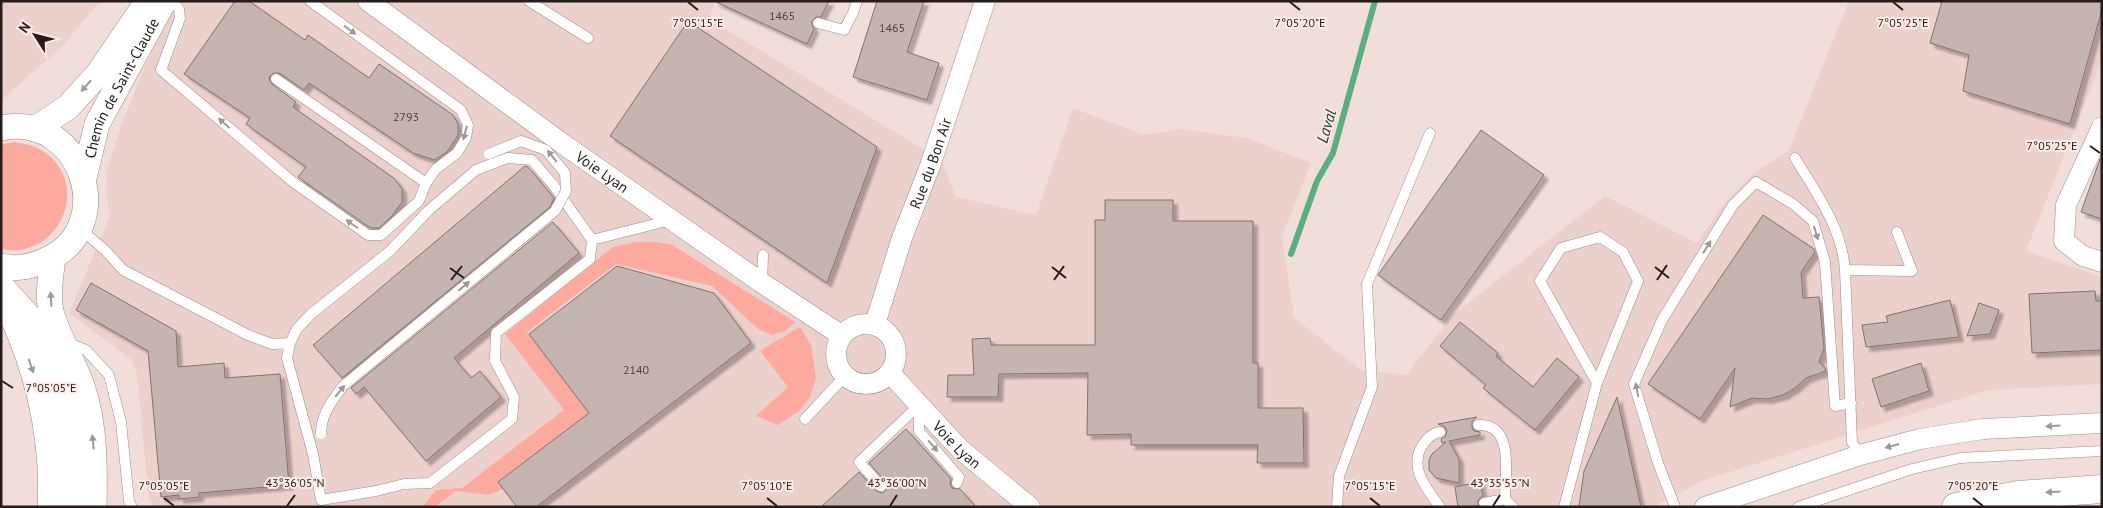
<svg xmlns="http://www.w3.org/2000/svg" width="2103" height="508" font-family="'PT Sans',sans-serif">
<defs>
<filter id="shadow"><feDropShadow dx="4.5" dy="4.5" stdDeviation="1" flood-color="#0004"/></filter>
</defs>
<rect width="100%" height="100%" fill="#f1dedb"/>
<!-- built -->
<path fill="#ebd0cc" d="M 1,1 L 100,1 L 61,48 L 1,100 Z
M 176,1 L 716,1 L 709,19 L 941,160 L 956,197 L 1036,215 L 1073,108 L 1144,135 L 1178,129 L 1247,138 L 1311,163 L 1282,236 L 1294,318 L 1360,369 L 1406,375 L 1453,315 L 1605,196 L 1697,243 L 1725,202 L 1752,175 L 1789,150 L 1849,1 L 2102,1 L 2102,60 L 2026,251 L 2102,277 L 2102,384 L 1988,390 L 1705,480 L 1653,507 L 153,507 L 148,492 L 137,374 L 132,360 L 69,313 L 110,216 L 107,197 L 106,173 L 122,123 L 146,64 Z"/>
<!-- green -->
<path fill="#fdaa9e" d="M 15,142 C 26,144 37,146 47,154 C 85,183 66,243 20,250 C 14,251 7,250 1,249 L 1,144 Z
M 636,242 L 656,242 L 672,245 L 795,322 L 785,331 L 772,335 L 758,329 L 712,286 L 616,264 L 527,332 L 589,413 L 498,482 L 503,489 L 488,495 L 456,491 L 435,507 L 422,507 L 436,490 L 462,488 L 564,410 L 505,334 L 613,247 Z
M 800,327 L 811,345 L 816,378 L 810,397 L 799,411 L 778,425 L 756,416 L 788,387 L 760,351 Z"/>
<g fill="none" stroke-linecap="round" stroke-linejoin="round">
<!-- stream -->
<path stroke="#5aae80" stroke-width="6" d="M 1291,254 L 1317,181 L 1333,153 L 1375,1"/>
</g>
<!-- building -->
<path fill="#c6b4b1" stroke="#837270" filter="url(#shadow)" d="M 235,1 L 249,1 L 305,40 L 308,35 L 369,78 L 379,64 L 453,115 L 458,124 L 458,135 L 447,152 L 434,160 L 413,153 L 309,83 L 304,90 L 279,73 L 274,73 L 270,76 L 269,79 L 272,84 L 296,102 L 293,107 L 395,179 L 402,189 L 402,202 L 391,217 L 379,228 L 372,228 L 366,225 L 298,177 L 306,167 L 246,124 L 250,118 L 184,74 Z
M 714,1 L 829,1 L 821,17 L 816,17 L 812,21 L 812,25 L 814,29 L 807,44 Z
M 877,1 L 924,1 L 907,52 L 939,63 L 927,100 L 853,77 Z
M 1942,1 L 2102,1 L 2102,9 L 2093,42 L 2070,124 L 1963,91 L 1969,55 L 1930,43 Z
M 688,21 L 877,147 L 827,283 L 610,136 Z
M 1481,130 L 1544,175 L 1441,320 L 1378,275 Z
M 2100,159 L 2102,159 L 2102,219 L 2081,212 Z
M 525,166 L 528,167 L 554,198 L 550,207 L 342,378 L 313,345 Z
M 1105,200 L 1173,200 L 1173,221 L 1253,221 L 1253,363 L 1258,363 L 1258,408 L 1303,408 L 1304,463 L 1257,463 L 1258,445 L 1131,445 L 1131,434 L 1087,435 L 1088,373 L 999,374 L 998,397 L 947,397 L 948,375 L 974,375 L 972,339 L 990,338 L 991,345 L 1095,345 L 1095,220 L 1105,220 Z
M 1763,215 L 1814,249 L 1815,252 L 1801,272 L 1803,298 L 1819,297 L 1824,348 L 1819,362 L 1825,368 L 1826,371 L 1806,378 L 1795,388 L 1783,395 L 1768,399 L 1752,398 L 1730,407 L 1735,368 L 1700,419 L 1648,384 Z
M 553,222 L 579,253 L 454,358 L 471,378 L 480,371 L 501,397 L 426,461 L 364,387 L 356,394 L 351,388 Z
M 617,266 L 714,293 L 751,343 L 536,507 L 517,507 L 498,482 L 589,413 L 529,334 Z
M 91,283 L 176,331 L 178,367 L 224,363 L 225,378 L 280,374 L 289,485 L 199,493 L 199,497 L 179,499 L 179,495 L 161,497 L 148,351 L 76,310 Z
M 2095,291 L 2096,301 L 2102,301 L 2102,350 L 2032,353 L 2029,294 Z
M 1950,300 L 1959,337 L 1866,347 L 1862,325 L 1888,322 L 1886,316 Z
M 1979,303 L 1999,310 L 1990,334 L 1967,336 Z
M 1460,322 L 1498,353 L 1496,356 L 1533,387 L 1557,358 L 1579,377 L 1535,430 L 1483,388 L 1486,385 L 1440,346 Z
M 1921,363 L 1929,391 L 1881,407 L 1872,379 Z
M 1617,397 L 1641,507 L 1579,507 L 1584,471 Z
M 1477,417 L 1472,421 L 1472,427 L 1474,431 L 1480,432 L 1480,435 L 1449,441 L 1459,459 L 1459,483 L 1436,478 L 1429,470 L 1429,460 L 1432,454 L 1446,442 L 1442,443 L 1441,439 L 1445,437 L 1447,431 L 1445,427 L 1438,424 Z
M 906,429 L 951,479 L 950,484 L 952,488 L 960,489 L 976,507 L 821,507 L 859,472 L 876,491 L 882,493 L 885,491 L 888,488 L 886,482 L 869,463 Z
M 1480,482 L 1483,496 L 1478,500 L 1478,507 L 1458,507 L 1455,487 Z"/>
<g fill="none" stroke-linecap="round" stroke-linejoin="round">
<defs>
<path id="service" d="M 172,1 L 179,9 L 180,18 L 161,70 L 293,182 L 368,235 L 381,235 L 419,201 L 426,183 L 436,169 L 457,153 L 466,138 L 468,125 L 461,110 L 310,1
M 529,1 L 588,38
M 818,23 L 844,30 L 853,13 L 857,1
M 276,79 L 426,183
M 507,158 L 532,160 L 554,186 L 592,240 L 590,259 L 496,333 L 495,361 L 514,397 L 512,419 L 430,483 L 404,484 L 376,491 L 321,500 L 313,454 L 287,358 L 290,343 L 297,329 L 311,314 L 390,251 L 429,210 L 476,170 Z
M 1795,158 C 1817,194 1842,228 1845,270
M 79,228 L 105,250 L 123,270 L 248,335 L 272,344 L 290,343
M 592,240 L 671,220
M 762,283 L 763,255
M 67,342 L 86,350 L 109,375 L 121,422 L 129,501 L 132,507
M 919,406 L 919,431 L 959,477 L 957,483
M 805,419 L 845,376
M 1478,425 C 1515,423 1505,475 1505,499
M 1860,455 L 1852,442 L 1845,270 L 1912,271 L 1897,232
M 881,486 L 859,462 L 919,405
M 1484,503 L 1505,499 L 1513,507
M 1337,507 L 1339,476 L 1372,387 L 1367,284 L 1430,133
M 1440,507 C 1426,488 1407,466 1424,443 C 1428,437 1433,433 1440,432
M 1564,507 L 1597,383 L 1638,281 L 1623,252 L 1600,237 L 1561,248 L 1540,281 L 1597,383
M 1675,507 L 1658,463 L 1634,384 L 1662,320 L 1733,205 L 1756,182 L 1793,204 L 1813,221 L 1825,262 L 1835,406 L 1851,403
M 1798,507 L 1912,469 L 1960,458 L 2102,451"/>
<g id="minor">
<path id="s1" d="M 368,1 L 563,144 L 762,283 L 841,335"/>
<path d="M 2102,127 L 2066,205 L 2064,241 L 2083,256 L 2102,262"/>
<circle cx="866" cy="354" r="30"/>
<path id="s2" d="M 875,324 L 902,238 L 930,166 L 985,1"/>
<path id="s3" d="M 890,373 L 960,449 L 1030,507"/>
<path d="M 1705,507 L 1860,455 L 1920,439 L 1983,429 L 2102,423"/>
</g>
<g id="tertiary">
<path d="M 1,128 C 82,111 120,228 46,260 C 31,267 17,270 1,266"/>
<path d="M 35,129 L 68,107 L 98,74 L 145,5"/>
<path id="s4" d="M 84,178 L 97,124 L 164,1"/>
<path d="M 53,257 C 51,276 46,300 53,318 C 61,342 75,364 83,389 C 95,426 95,468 94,507"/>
<path d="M 3,297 C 36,363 54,433 50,507"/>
</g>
<path id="primary" d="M 1,288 C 12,301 26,314 36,329 C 71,381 75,445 72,507
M 1956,507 L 2018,495 L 2102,489"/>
</defs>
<!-- service casing -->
<use href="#service" stroke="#9d8c89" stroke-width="11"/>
<!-- minor casing -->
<use href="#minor" stroke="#9d8c89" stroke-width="21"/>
<!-- tertiary casing -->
<use href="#tertiary" stroke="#9d8c89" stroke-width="26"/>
<!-- primary casing -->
<use href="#primary" stroke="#9d8c89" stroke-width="29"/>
<!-- service -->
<use href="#service" stroke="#fff" stroke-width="10"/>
<!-- minor -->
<use href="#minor" stroke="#fff" stroke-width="20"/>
<!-- tertiary -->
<use href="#tertiary" stroke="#fff" stroke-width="25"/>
<!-- primary -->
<use href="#primary" stroke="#fff" stroke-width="28"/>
<defs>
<path id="service-bridge" d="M 321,434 C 321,414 332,401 343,386 L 555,211 L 566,191 L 565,173 L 546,150 L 521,141 L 489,154"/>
</defs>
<!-- service-bridge casing -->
<use href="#service-bridge" stroke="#9d8c89" stroke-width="11" stroke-linecap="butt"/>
<!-- service-bridge -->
<use href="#service-bridge" stroke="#fff" stroke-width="10"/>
</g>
<!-- one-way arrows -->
<defs><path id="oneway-solid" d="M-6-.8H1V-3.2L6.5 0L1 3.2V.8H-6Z" transform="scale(1.25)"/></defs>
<g fill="#9c9999">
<use href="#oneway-solid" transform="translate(350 30) rotate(36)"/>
<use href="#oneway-solid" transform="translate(86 86) rotate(132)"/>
<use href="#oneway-solid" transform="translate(224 123) rotate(-139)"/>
<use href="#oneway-solid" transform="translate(465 133) rotate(105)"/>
<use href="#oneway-solid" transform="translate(552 156) rotate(-129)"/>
<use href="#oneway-solid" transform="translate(352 224) rotate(-145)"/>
<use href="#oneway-solid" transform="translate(1816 233) rotate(73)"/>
<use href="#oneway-solid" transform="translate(1707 247) rotate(-58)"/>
<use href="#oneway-solid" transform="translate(464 286) rotate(-40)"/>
<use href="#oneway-solid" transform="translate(51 299) rotate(-93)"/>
<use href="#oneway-solid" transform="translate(31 366) rotate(71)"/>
<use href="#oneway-solid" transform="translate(1637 390) rotate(-101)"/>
<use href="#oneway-solid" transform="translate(340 391) rotate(-50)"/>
<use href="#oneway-solid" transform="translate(2053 426) rotate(177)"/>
<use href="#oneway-solid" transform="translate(93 442) rotate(-95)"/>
<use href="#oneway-solid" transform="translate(933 446) rotate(49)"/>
<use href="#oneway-solid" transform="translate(1892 446) rotate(165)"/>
<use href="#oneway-solid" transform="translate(2053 492) rotate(176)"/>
</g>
<!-- ticks -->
<path fill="none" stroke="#241d1c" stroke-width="2" d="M 688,2 L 698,10M 1290,2 L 1300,10M 1893,2 L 1903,10M 2090,146 L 2100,153M 1052,267 L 1066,278M 1655,267 L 1669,278M 450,268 L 464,278M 451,280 L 462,266M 1054,280 L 1064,266M 1657,280 L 1667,265M 2,381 L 13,388M 164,498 L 174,506M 767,498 L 777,506M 1370,498 L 1380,506M 1973,498 L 1983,506M 287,506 L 295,495M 890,506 L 897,495M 1493,506 L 1500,495"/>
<g text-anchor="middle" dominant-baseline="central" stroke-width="4" stroke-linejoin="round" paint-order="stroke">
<!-- number labels -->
<g font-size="12" fill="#4c4341">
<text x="782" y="15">1465</text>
<text x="892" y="27">1465</text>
<text x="406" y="116">2793</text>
<text x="636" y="369">2140</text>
</g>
<!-- street labels -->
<g font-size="15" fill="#241d1c" stroke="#feebe8">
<text stroke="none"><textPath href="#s4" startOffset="98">Chemin de Saint-Claude</textPath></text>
<text stroke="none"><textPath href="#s2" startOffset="170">Rue du Bon Air</textPath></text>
<text stroke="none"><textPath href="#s1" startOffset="290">Voie Lyan</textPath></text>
<text stroke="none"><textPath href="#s3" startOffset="98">Voie Lyan</textPath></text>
</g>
<!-- water labels -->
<g font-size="16" font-style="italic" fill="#173c28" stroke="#feebe8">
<text transform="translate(1326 126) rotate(-74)">Laval</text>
</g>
</g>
<g font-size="12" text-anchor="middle" fill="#241d1c" stroke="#feebe8" stroke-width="4" stroke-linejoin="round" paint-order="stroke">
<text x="698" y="27">7°05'15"E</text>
<text x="1300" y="27">7°05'20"E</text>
<text x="1903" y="27">7°05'25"E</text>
<text x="2052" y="150">7°05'25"E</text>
<text x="51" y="392">7°05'05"E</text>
<text x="295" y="487">43°36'05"N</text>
<text x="897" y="487">43°36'00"N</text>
<text x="1500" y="487">43°35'55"N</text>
<text x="164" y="490">7°05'05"E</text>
<text x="767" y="490">7°05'10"E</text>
<text x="1370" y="490">7°05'15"E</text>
<text x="1973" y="490">7°05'20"E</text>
</g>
<!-- border -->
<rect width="2103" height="508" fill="none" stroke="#241d1c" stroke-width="5"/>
<!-- north arrow -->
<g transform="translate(35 35) rotate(306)" stroke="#feebe8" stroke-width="4" paint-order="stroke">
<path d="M0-4L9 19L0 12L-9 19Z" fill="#241d1c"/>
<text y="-8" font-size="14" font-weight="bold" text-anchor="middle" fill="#241d1c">N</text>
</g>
</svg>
